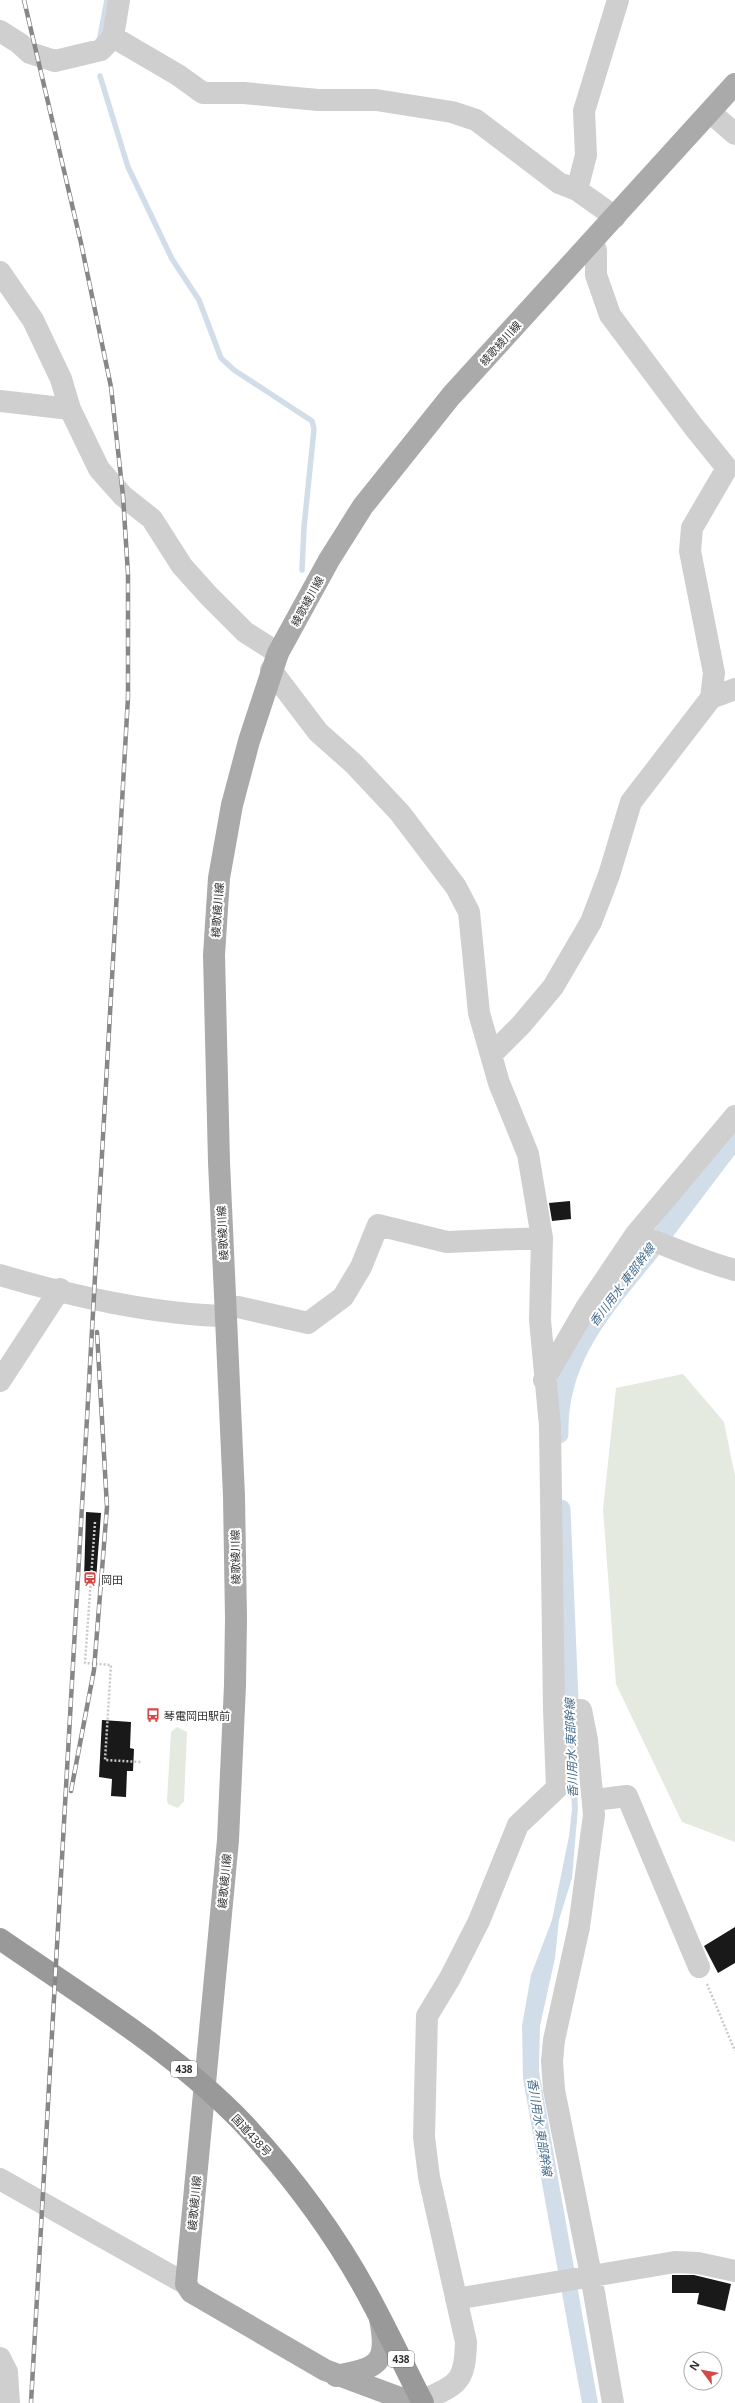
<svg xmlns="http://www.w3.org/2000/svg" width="735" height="2403" font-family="'Noto Sans','Noto Sans JP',sans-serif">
<rect width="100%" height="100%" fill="#fff"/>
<!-- green -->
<path fill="#e4eadf" d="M 683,1374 L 724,1422 L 735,1476 L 735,1842 L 682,1822 L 616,1684 L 603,1509 L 616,1388 Z
M 177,1727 L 187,1732 L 184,1801 L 178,1808 L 168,1804 L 167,1800 L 171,1732 Z"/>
<!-- water -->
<path fill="#d1deea" d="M 573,1722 L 578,1808 L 572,1878 L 559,1920 L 555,1958 L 540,2026 L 539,2071 L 598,2403 L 582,2403 L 523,2079 L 522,2026 L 531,1975 L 552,1920 L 569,1836 L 572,1809 L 567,1724 Z"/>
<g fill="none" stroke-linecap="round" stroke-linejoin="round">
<!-- stream -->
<path stroke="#d1deea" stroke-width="5.5" d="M 99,42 L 107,0
M 100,76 L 128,167 L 172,259 L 199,300 L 221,358 L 234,370 L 312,421 L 314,429 L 304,527 L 302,570"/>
<!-- canal -->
<path stroke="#d1deea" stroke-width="19" d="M 559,1434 C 557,1354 608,1304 654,1246 C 681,1210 708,1174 735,1139
M 561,1509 L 571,1748"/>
</g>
<!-- building -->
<path fill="#191919" d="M 570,1201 L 571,1219 L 552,1221 L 549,1203 Z
M 86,1512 L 101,1513 L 96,1580 L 84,1579 Z
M 102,1720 L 131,1722 L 130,1748 L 134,1749 L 133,1771 L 127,1771 L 126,1797 L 111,1796 L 112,1779 L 99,1777 Z
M 735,1927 L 735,1963 L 718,1973 L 704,1946 Z
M 672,2275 L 694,2275 L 731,2284 L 725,2311 L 697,2304 L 699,2293 L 672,2293 Z"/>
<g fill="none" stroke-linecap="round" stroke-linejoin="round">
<!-- path -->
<path stroke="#c9c9c9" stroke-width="2.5" stroke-dasharray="2 2" stroke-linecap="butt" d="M 95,1522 L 85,1663 L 111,1665 L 105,1760 L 141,1762
M 707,1984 L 735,2051"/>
<!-- minor -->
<path stroke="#cfcfcf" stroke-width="22" d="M 119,0 L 113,37 L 178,75 L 203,93 L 244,93 L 318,100 L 376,100 L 452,112 L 476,120 L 559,183 L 577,190 L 615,217
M 0,31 L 19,43 L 30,53 L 55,61 L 101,50 L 113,37
M 710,112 L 735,134
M 577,190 L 586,155 L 584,111 L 618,0
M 593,241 L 596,251 L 596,275 L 610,315 L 693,426 L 727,468 L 692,528 L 690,551 L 714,673 L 711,698
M 0,272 L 33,320 L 61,379 L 70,409 L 99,469 L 123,496 L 152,519 L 182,566 L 208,595 L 245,632 L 278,653
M 0,401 L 70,409
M 271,670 L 318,732 L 354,764 L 400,813 L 456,887 L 469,912 L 479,1013 L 499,1083 L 528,1154 L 542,1238 L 540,1320 L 550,1426 L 554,1710 L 557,1788 L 518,1825 L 479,1921 L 450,1978 L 427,2016 L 424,2137 L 429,2177 L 466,2342 C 465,2384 457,2384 422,2401
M 491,1055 L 521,1025 L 553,987 L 591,922 L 609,875 L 631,802 L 711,698 L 735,689
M 636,1234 C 669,1246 701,1261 735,1270
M 0,1275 C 66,1295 157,1315 226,1316
M 226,1308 L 238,1307 L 308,1323 L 343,1297 L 361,1267 L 378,1225 L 447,1242 L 542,1238
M 544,1380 L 586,1308 L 636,1234 L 735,1116
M 0,1381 L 60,1289
M 554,1710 L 581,1710 L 587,1740 L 594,1815 L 579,1927 L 554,2040 L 552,2061 L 554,2090 L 591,2275 L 613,2403
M 594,1800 L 627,1796 L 699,1967
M 0,2179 L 186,2284
M 456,2299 L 675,2262 L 698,2263 L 735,2271
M 0,2358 L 7,2372 L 9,2403"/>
<!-- major -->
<path stroke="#aaa" stroke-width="22" d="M 336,2376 C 378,2368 389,2364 380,2319
M 422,2401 L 411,2402 L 325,2370 L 191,2292 L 186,2284 L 228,1840 L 235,1685 L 236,1618 L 234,1496 L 219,1162 L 214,955 L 219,878 L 232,805 L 249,741 L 278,653 L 329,560 L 363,506 L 451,396 L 735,84"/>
<!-- highway -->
<path stroke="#999" stroke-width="22" d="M 0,1939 C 81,1995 175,2052 243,2123 C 294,2178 341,2242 375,2308 C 392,2340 407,2372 423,2403"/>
<defs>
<path id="rail" d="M 24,0 L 81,243 L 111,387 L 123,496 L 128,574 L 128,697 L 31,2403
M 71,1791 L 94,1670 L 107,1507 L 97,1332"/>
</defs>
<!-- rail casing -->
<use href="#rail" stroke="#878787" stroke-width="4.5"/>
<!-- rail -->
<use href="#rail" stroke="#fff" stroke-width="3" stroke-dasharray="9" stroke-linecap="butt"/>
</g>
<!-- icons -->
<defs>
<symbol id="station-bare" viewBox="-9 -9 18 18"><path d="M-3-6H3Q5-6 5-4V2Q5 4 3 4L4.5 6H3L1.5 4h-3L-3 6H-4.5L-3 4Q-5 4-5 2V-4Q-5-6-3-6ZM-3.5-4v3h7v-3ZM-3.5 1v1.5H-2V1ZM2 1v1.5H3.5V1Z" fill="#d54848" stroke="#fff" stroke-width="2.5" paint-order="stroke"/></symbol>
<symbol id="bus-bare" viewBox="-9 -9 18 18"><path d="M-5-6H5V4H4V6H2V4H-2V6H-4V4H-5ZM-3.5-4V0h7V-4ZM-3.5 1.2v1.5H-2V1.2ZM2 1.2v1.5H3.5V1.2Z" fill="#d54848" stroke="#fff" stroke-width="2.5" paint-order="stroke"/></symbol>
</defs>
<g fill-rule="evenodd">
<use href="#station-bare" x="80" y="1569" width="20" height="20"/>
<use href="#bus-bare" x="143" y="1705" width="20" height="20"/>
</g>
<g text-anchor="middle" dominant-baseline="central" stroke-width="4" stroke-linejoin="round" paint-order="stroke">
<!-- shield labels -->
<g fill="#fff" stroke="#707070" stroke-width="1">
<rect x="171" y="2061" width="26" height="16" rx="3"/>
<rect x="388" y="2351" width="26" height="16" rx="3"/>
</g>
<g font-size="10" font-weight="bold" fill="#323232">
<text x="184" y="2069">438</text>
<text x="401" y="2359">438</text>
</g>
<!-- street labels -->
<g font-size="11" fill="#323232" stroke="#fff">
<text transform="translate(500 343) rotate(-48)">綾歌綾川線</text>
<text transform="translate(307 601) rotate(-61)">綾歌綾川線</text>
<text transform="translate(217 910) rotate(-86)">綾歌綾川線</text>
<text transform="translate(222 1233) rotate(-93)">綾歌綾川線</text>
<text transform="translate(235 1557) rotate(-91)">綾歌綾川線</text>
<text transform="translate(224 1881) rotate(-85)">綾歌綾川線</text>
<text transform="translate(252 2135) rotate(47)">国道438号</text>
<text transform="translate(194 2203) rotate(-85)">綾歌綾川線</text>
</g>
<!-- poi labels -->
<g font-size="11" fill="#323232" stroke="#fff" text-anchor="start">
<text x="101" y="1579">岡田</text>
<text x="164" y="1715">琴電岡田駅前</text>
</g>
<!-- water labels -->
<g font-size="12" font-style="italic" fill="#476d8d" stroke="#fff">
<text transform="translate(622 1285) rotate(-53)">香川用水 東部幹線</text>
<text transform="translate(571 1748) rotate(-92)">香川用水 東部幹線</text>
<text transform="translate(540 2127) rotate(81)">香川用水 東部幹線</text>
</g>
</g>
<!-- north arrow -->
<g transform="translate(703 2371) rotate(302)"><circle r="19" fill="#ffffff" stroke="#adadad"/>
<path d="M0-3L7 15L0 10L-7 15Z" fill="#d54848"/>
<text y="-6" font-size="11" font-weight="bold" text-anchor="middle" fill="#323232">N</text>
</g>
</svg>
